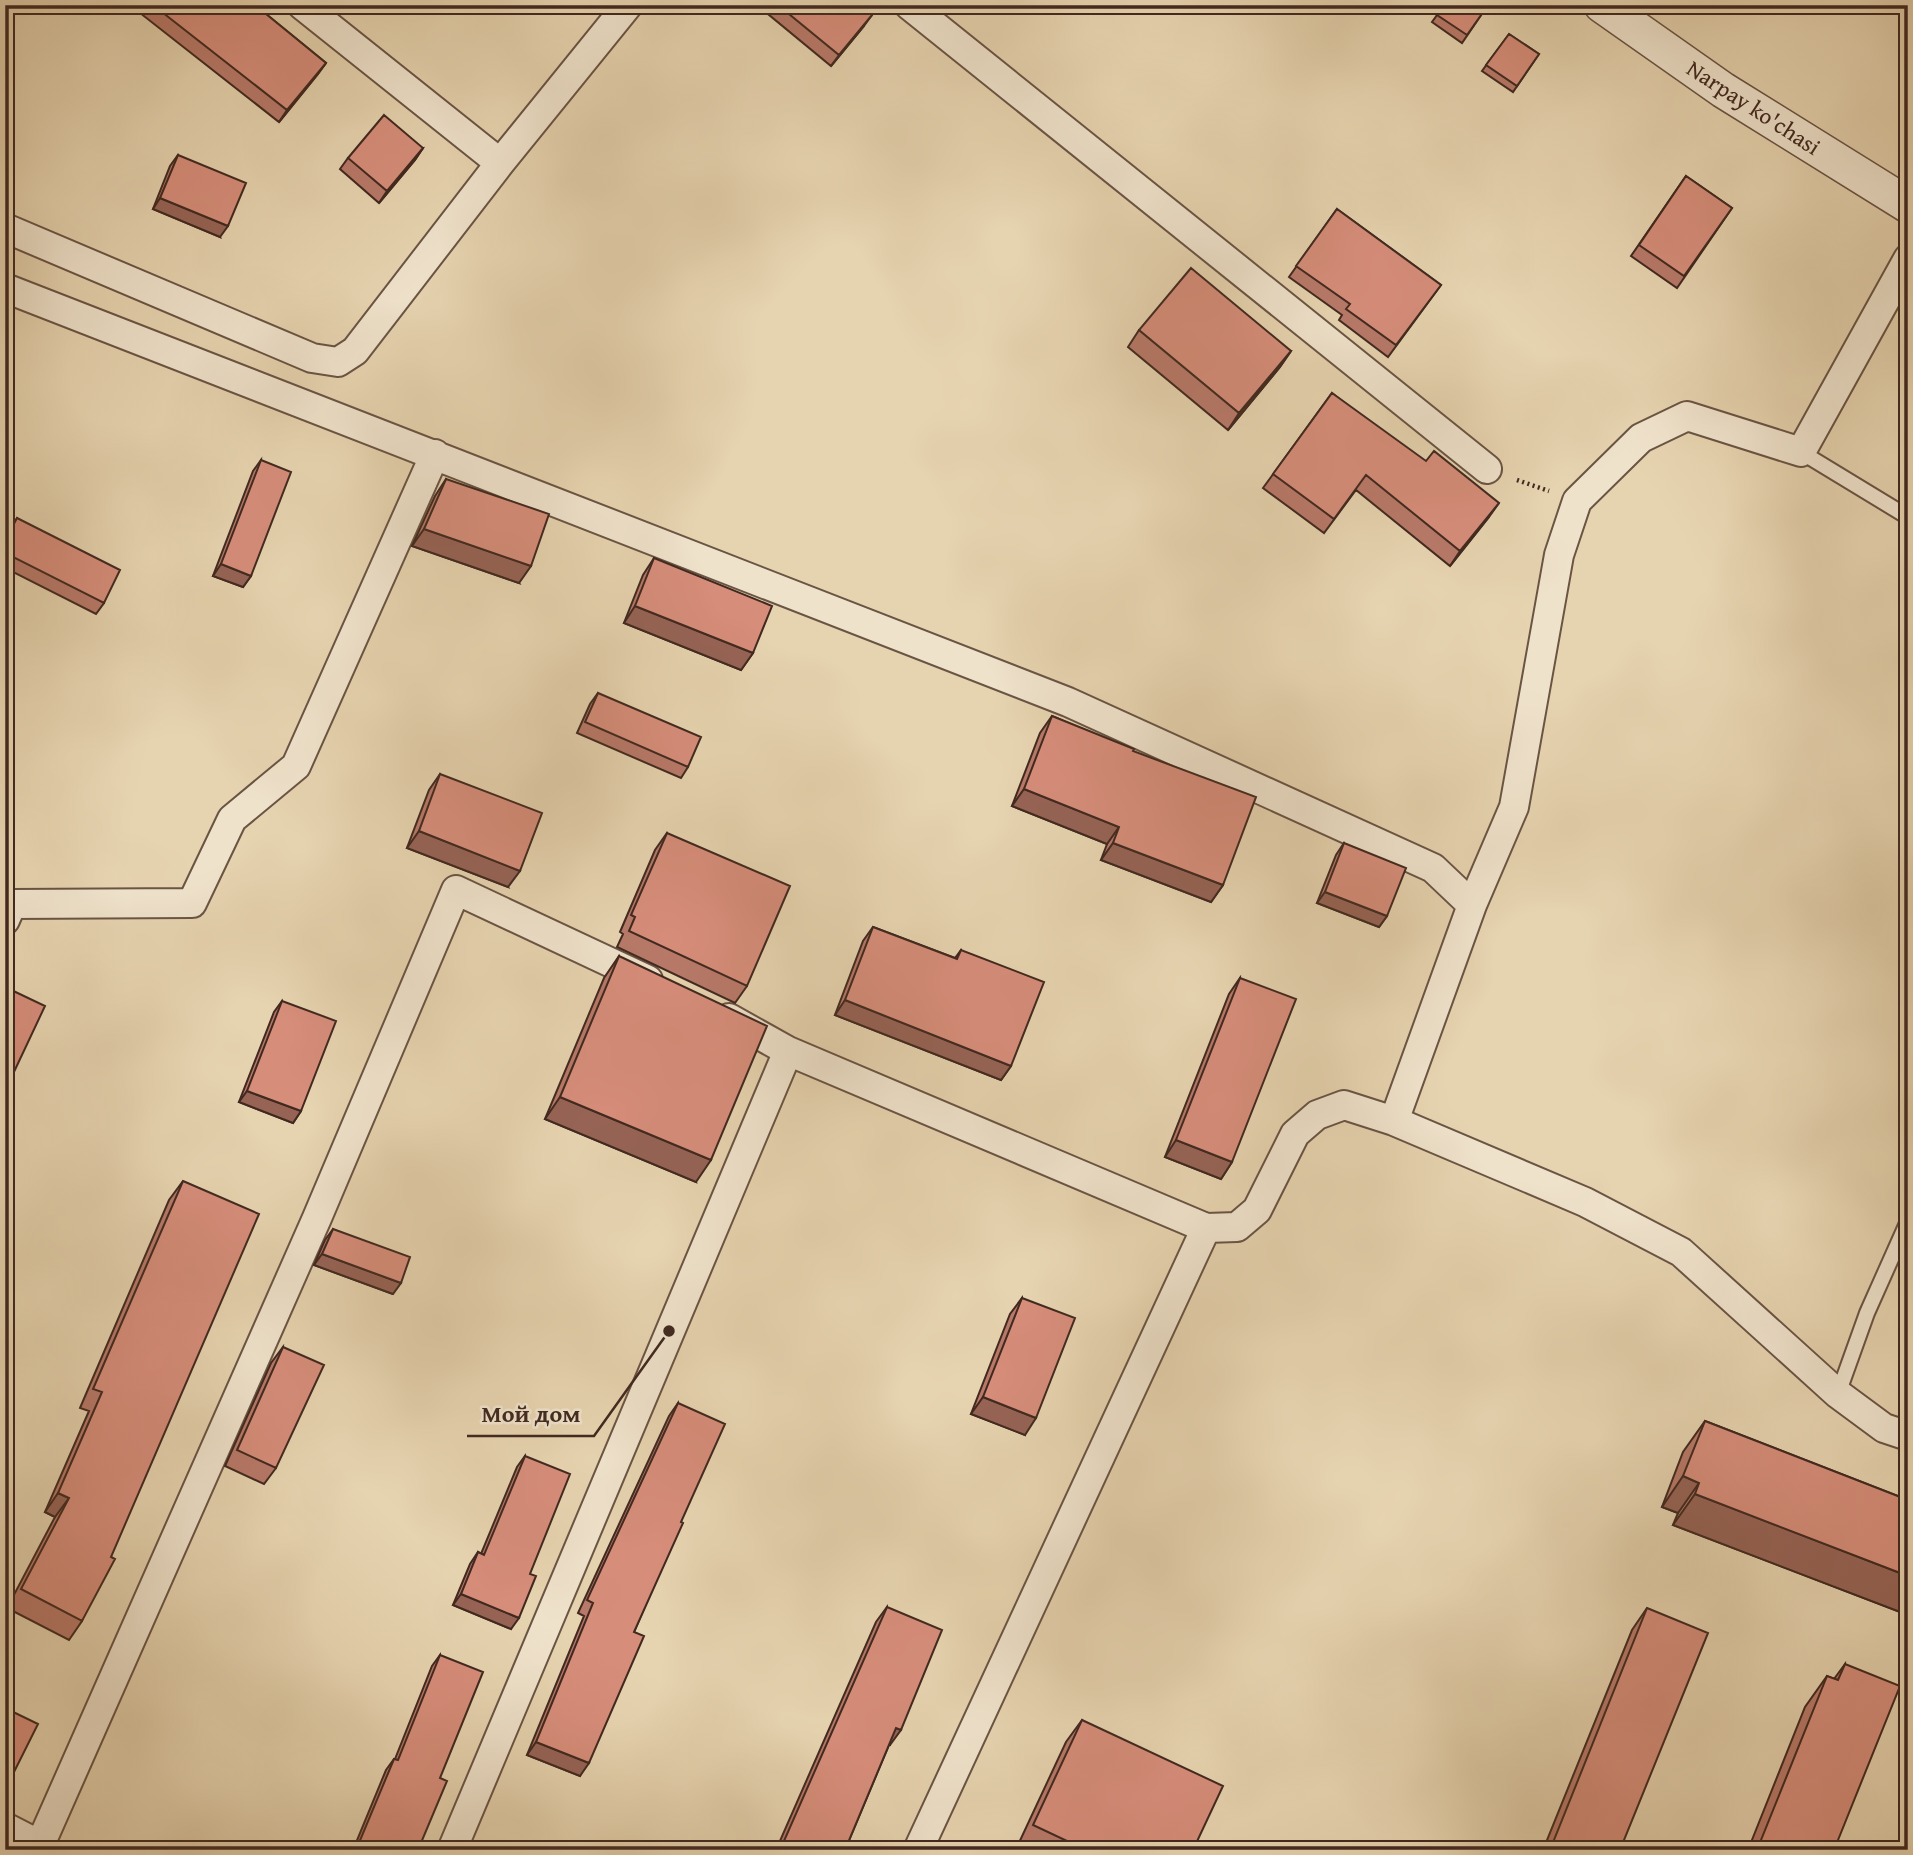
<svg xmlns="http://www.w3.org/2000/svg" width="1913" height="1855" font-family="'Gentium Book Plus',serif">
<rect width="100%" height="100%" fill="#e6d3af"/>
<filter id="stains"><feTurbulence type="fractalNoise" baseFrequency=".00286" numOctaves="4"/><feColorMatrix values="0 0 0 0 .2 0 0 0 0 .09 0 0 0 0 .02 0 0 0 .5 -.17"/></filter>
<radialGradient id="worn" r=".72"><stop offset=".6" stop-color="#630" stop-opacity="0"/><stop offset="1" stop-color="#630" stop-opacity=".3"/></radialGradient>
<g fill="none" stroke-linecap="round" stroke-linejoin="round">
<defs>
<path id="service" d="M 1801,452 L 1908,517
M 1838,1394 L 1867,1313 L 1908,1221"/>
<path id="minor" d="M 302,5 L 500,163 L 628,5
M 909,5 L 1487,469
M 5,228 L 312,358 L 338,362 L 355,351 L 500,163
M 5,288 L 1068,702 L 1433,868 L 1472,905 L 1394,1121
M 1472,905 L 1514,807 L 1559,555 L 1577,501 L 1641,438 L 1687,416 L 1801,452 L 1908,259
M 5,920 L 12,904 L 192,903 L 232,819 L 296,766 L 435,454
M 729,1018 L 788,1051 L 1206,1228 L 1237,1227 L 1257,1210 L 1295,1134 L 1317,1115 L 1344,1105 L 1394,1121 L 1585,1202 L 1681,1252 L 1838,1394 L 1884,1428 L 1908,1436
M 5,1827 L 40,1845 L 317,1218 L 456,890 L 648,980
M 452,1850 L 788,1051
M 918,1850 L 1206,1228"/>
<path id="tertiary" d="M 1602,5 L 1723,90 L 1908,205"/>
</defs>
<!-- service casing -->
<use href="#service" stroke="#6a5444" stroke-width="18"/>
<!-- minor casing -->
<use href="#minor" stroke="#6a5444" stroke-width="32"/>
<!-- tertiary casing -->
<use href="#tertiary" stroke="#6a5444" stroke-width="38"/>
<!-- path -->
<path stroke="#412920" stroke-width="4.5" stroke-dasharray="2 3.5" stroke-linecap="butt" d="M 1517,480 L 1549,491"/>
<!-- service -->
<use href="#service" stroke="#efe2cb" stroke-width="14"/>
<!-- minor -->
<use href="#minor" stroke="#efe2cb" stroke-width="28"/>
<!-- tertiary -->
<use href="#tertiary" stroke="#efe2cb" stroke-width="35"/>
</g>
<!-- wall -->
<path fill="#b87969" stroke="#412920" stroke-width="2" d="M 123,5 L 255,5 L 326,63 L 318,74 L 279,122 L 135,9 L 131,13 Z
M 757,5 L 861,5 L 864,26 L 831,66 Z
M 1424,5 L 1488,5 L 1462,43 L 1432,22 L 1437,15 Z
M 1509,34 L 1539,54 L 1513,92 L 1482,71 Z
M 423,148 L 415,160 L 379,203 L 340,169 L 348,158 Z
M 178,155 L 220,237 L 153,209 L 170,166 Z
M 1686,176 L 1732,208 L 1677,288 L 1631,256 Z
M 1337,209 L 1441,285 L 1388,357 L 1339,320 L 1342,315 L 1289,277 Z
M 1139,330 L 1291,351 L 1280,367 L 1228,430 L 1128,347 Z
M 1332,393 L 1489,517 L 1450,566 L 1356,490 L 1324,533 L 1263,488 Z
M 261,460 L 251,576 L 243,587 L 213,576 L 253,471 Z
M 446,479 L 519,583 L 412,546 L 435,496 Z
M 17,518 L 104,603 L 96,614 L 5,568 L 5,536 Z
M 654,558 L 753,653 L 741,670 L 624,623 L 643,575 Z
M 598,693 L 688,767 L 681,778 L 577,733 L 590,704 Z
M 1052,716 L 1133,751 L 1223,885 L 1211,902 L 1101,860 L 1107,844 L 1012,806 L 1040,733 Z
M 440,774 L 508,887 L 407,848 L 429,790 Z
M 667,833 L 747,986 L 735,1003 L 617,947 L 623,934 L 620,932 L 655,850 Z
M 1344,843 L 1387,916 L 1379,927 L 1317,903 L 1336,855 Z
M 873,927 L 955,958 L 961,950 L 1011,1066 L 1001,1080 L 835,1015 L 863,941 Z
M 619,956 L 696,1182 L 545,1119 L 604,978 Z
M 1240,978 L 1232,1162 L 1221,1179 L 1165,1157 L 1229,994 Z
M 282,1001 L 301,1111 L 293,1123 L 239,1102 L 274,1012 Z
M 183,1181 L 82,1621 L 69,1640 L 7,1608 L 55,1517 L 45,1512 L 89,1411 L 80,1408 L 169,1200 Z
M 333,1229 L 393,1294 L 314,1265 L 325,1240 Z
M 1022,1298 L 1025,1435 L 971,1414 L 1010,1314 Z
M 283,1347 L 276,1468 L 264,1484 L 225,1466 L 271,1363 Z
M 678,1403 L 681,1522 L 634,1632 L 580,1776 L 527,1755 L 584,1616 L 578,1613 L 669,1416 Z
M 1705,1421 L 1908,1500 L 1908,1615 L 1673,1525 L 1678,1513 L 1662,1507 L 1683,1452 Z
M 525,1456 L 530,1574 L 511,1629 L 453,1605 L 470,1564 L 478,1552 L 481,1554 L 517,1467 Z
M 887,1607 L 890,1745 L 889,1745 L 845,1850 L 776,1850 L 876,1622 Z
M 1647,1608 L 1620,1850 L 1543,1850 L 1632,1630 Z
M 440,1655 L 440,1778 L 418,1850 L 353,1850 L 386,1770 L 394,1759 L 395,1759 L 432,1666 Z
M 1845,1664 L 1834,1850 L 1748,1850 L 1805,1707 L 1827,1676 L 1834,1679 Z
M 1082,1720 L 1193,1850 L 1023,1850 L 1017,1847 L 1066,1742 Z"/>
<!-- shaded-wall -->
<path fill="#966355" stroke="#412920" stroke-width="2" d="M 872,15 L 864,26 L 831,66 L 839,55 Z
M 326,63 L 318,74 L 279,122 L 287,110 Z
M 423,148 L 415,160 L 379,203 L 387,191 Z
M 160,198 L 228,226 L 220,237 L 153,209 Z
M 1291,351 L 1280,367 L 1228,430 L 1239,413 Z
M 1499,503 L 1489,517 L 1450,566 L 1460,551 Z
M 424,529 L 531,566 L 519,583 L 412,546 Z
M 221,564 L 251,576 L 243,587 L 213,576 Z
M 635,606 L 753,653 L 741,670 L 624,623 Z
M 1024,789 L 1119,827 L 1107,844 L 1012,806 Z
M 419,831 L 520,871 L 508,887 L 407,848 Z
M 1113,843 L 1223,885 L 1211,902 L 1101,860 Z
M 1325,892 L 1387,916 L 1379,927 L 1317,903 Z
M 845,1000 L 1011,1066 L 1001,1080 L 835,1015 Z
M 247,1091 L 301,1111 L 293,1123 L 239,1102 Z
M 560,1097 L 711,1160 L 696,1182 L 545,1119 Z
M 1176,1140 L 1232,1162 L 1221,1179 L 1165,1157 Z
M 322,1254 L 401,1283 L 393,1294 L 314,1265 Z
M 983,1397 L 1036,1418 L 1025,1435 L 971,1414 Z
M 1683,1476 L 1699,1483 L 1678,1513 L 1662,1507 Z
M 58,1493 L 69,1498 L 55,1517 L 45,1512 Z
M 1695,1494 L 1908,1576 L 1908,1615 L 1673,1525 Z
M 461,1594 L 519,1618 L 511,1629 L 453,1605 Z
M 896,1728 L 901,1730 L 890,1745 L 886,1743 Z
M 536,1742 L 589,1763 L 580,1776 L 527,1755 Z"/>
<!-- building -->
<path fill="#d68d7a" stroke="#412920" stroke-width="2" d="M 153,5 L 255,5 L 326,63 L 287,110 Z
M 778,5 L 861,5 L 872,15 L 839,55 Z
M 1439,5 L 1488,5 L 1467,35 L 1437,15 L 1442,8 Z
M 1509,34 L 1539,54 L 1517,86 L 1486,65 Z
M 384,115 L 423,148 L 387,191 L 348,158 Z
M 178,155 L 246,183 L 228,226 L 160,198 Z
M 1686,176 L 1732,208 L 1684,276 L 1639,245 Z
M 1337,209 L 1441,285 L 1396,345 L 1346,309 L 1350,304 L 1296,266 Z
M 1191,268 L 1291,351 L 1239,413 L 1139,330 Z
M 1332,393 L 1426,461 L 1434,451 L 1499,503 L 1460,551 L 1366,475 L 1334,519 L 1273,474 Z
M 261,460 L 291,472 L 251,576 L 221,564 Z
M 446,479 L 549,514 L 531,566 L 424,529 Z
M 17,518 L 120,570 L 104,603 L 5,553 L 5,541 Z
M 654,558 L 772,606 L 753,653 L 635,606 Z
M 598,693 L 701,737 L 688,767 L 585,722 Z
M 1052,716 L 1134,749 L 1133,751 L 1256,797 L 1223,885 L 1113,843 L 1119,827 L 1024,789 Z
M 440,774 L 542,813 L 520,871 L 419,831 Z
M 667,833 L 790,886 L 747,986 L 629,931 L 635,917 L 631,915 Z
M 1344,843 L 1406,868 L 1387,916 L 1325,892 Z
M 873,927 L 957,959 L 961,950 L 1044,982 L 1011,1066 L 845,1000 Z
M 619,956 L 767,1026 L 711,1160 L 560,1097 Z
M 1240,978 L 1296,999 L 1232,1162 L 1176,1140 Z
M 5,987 L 45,1006 L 5,1091 Z
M 282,1001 L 336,1021 L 301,1111 L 247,1091 Z
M 183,1181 L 259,1214 L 111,1557 L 115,1559 L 82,1621 L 21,1589 L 69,1498 L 58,1493 L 102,1392 L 93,1389 Z
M 333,1229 L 410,1257 L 401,1283 L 322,1254 Z
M 1022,1298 L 1075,1318 L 1036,1418 L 983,1397 Z
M 283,1347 L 324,1365 L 276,1468 L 237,1450 Z
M 678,1403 L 725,1424 L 681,1522 L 683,1523 L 634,1632 L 644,1636 L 589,1763 L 536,1742 L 593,1603 L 587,1600 Z
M 1705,1421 L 1908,1500 L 1908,1576 L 1695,1494 L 1699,1483 L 1683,1476 Z
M 525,1456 L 570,1474 L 530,1574 L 536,1576 L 519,1618 L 461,1594 L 478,1552 L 484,1555 Z
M 887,1607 L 942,1630 L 901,1730 L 896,1728 L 845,1850 L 780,1850 Z
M 1647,1608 L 1708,1633 L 1620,1850 L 1550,1850 Z
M 440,1655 L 483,1672 L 440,1778 L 447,1781 L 418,1850 L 356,1850 L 394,1759 L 398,1760 Z
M 1845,1664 L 1900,1686 L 1834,1850 L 1757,1850 L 1827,1676 L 1838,1680 Z
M 5,1708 L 38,1724 L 5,1790 Z
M 1082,1720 L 1223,1786 L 1193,1850 L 1086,1850 L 1033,1825 Z"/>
<g text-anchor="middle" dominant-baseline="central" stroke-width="5" stroke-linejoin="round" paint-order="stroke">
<!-- street labels -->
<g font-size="23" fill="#412920" stroke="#efe2cb">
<text transform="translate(1754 107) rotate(33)">Narpay ko'chasi</text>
</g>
</g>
<!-- callouts -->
<path fill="none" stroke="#412920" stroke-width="2.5" d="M669 1331L594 1436H467"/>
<circle fill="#412920" stroke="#efe2cb" stroke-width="2.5" cx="669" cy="1331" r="7"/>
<g font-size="24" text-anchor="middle" font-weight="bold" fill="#412920" stroke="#efe2cb" stroke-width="5" stroke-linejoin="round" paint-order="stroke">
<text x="531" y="1422">Мой дом</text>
</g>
<!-- margin -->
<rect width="1913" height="1855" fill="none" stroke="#e6d3af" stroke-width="28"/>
<rect x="7" y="7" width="1899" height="1841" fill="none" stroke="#412920" stroke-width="3.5"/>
<rect x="14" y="14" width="1885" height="1827" fill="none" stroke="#412920" stroke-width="2"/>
<rect width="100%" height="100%" filter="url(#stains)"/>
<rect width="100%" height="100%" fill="url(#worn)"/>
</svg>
